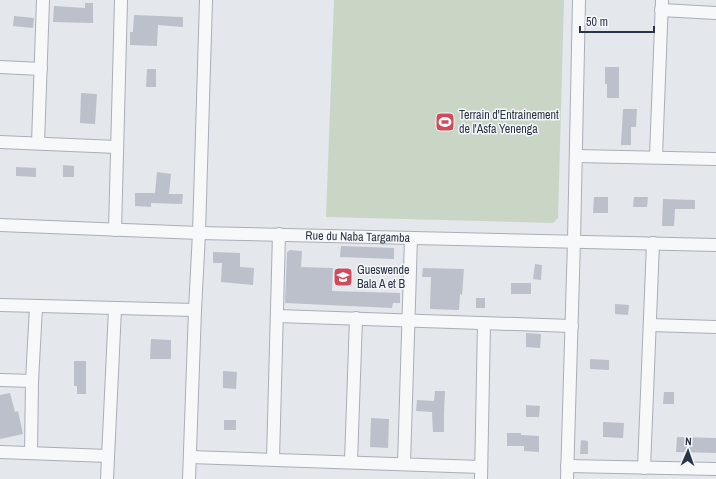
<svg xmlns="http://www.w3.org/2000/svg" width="716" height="479" font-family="'Archivo Narrow',sans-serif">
<rect width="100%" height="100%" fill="#e4e7ec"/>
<!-- green -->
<path fill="#c9d6c5" d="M 334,0 L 564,0 L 558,218 L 553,223 L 326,217 Z"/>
<!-- building -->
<path fill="#bbc0ca" d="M 85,3 L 93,3 L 93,23 L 53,22 L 54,6 L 85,8 Z
M 134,15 L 183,17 L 183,27 L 158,25 L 157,46 L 130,45 L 130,32 L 133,32 Z
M 14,16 L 34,18 L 33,28 L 13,26 Z
M 605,67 L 619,67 L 619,98 L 607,98 L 607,84 L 605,84 Z
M 147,69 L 156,69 L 156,87 L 146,87 Z
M 81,93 L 97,94 L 95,124 L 80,123 Z
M 623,109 L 637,109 L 636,127 L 631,127 L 631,145 L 621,145 Z
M 63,165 L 74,166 L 74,177 L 63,177 Z
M 16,167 L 36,168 L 36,177 L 16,176 Z
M 157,172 L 171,174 L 169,194 L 183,194 L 182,204 L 151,203 L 151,207 L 135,206 L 135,193 L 155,193 Z
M 594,197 L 608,197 L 608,213 L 593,213 Z
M 634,197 L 648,197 L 647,207 L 633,207 Z
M 663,199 L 695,200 L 695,209 L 675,209 L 674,226 L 662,226 Z
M 341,246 L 394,248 L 394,259 L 340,257 Z
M 290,250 L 302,251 L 301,267 L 333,268 L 332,291 L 400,293 L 400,303 L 393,303 L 392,308 L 285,303 L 287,252 Z
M 213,252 L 240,253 L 240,267 L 254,268 L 253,285 L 221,282 L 222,263 L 213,263 Z
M 535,264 L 542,265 L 541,280 L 533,279 Z
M 423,268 L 464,269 L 462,295 L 460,294 L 459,310 L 430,309 L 431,277 L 422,277 Z
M 511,283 L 531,283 L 531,294 L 511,294 Z
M 476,298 L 485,298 L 485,308 L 476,308 Z
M 615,304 L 629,305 L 628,315 L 615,314 Z
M 526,333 L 541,334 L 540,348 L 526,347 Z
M 151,339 L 171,340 L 171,359 L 150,359 Z
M 590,359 L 609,360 L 609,370 L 590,369 Z
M 74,361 L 86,361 L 86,394 L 77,394 L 77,386 L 74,386 Z
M 223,371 L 237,372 L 236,389 L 223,388 Z
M 435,391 L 445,391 L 444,412 L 444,432 L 433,432 L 432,412 L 416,411 L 417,400 L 434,401 Z
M 664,392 L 674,392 L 674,404 L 663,404 Z
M 10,393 L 15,412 L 18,411 L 23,434 L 0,439 L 0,395 Z
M 526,405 L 540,406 L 539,417 L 526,417 Z
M 371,418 L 389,419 L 388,448 L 370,447 Z
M 224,420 L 236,420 L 236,430 L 224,430 Z
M 603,422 L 624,423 L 623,438 L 603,437 Z
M 507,433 L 521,433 L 521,435 L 539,436 L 539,452 L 524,451 L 524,446 L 507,446 Z
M 677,437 L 716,438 L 716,453 L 676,452 Z
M 581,440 L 588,441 L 588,454 L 580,454 Z"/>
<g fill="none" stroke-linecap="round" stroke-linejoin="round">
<defs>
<g id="minor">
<path d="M 661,10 L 716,13"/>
<path d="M 0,67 L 41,69"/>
<path d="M 0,142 L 117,147"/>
<path d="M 38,143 L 43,0"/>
<path d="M 576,156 L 716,159"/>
<path d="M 656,156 L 662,0"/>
<path id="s1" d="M 0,225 L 199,233 L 716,245"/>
<path d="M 115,230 L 121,0"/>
<path d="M 0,305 L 195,310"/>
<path d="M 277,316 L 572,326"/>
<path d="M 650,325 L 716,327"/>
<path d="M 0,380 L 32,381"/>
<path d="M 0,452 L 108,456"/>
<path d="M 31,453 L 32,381 L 36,307"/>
<path d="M 190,457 L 481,467"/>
<path d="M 273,459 L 279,234"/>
<path d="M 351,462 L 356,318"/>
<path d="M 404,464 L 411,238"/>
<path d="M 567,466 L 716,469"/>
<path d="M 644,468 L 653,243"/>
<path d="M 107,479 L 115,309"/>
<path d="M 189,479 L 195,310 L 199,233 L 206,0"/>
<path d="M 481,479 L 484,323"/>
<path d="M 567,479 L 574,241 L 579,0"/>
</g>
</defs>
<!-- minor casing -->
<use href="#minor" stroke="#a9aeb7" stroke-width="14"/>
<!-- minor -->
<use href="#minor" stroke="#f7f8fa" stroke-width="12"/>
</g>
<!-- icons -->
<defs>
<symbol id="stadium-square" viewBox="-11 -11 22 22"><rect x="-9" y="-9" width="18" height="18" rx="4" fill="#d1495b" stroke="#f4f6f9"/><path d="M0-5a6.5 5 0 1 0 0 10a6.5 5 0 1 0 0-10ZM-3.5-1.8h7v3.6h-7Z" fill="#fff"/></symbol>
<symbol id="school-square" viewBox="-11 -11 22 22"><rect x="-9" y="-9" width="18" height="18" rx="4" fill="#d1495b" stroke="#f4f6f9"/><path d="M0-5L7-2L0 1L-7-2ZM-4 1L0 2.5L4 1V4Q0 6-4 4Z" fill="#fff"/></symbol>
</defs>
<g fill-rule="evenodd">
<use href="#stadium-square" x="434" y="111" width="22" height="22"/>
<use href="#school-square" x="332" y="266" width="22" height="22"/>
</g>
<g text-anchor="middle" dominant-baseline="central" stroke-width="3" stroke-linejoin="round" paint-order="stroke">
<!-- poi labels -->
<g font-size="12" fill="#2b3445" stroke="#f4f6f9" text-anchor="start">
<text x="459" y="115">Terrain d'Entrainement<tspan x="459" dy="14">de l'Asfa Yenenga</tspan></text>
<text x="357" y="270">Gueswende<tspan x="357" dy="14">Bala A et B</tspan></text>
</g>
<!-- street labels -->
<g font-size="12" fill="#2b3445" stroke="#f4f6f9">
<text stroke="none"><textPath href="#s1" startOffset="358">Rue du Naba Targamba</textPath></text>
</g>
</g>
<!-- north arrow -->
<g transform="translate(688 451) rotate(2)" stroke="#f4f6f9" stroke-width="3" paint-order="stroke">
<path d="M0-3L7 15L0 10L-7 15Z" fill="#2b3445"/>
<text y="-6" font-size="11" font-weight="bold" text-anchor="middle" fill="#2b3445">N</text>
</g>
<!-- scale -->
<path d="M580 26v6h74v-6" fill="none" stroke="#2b3445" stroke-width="2"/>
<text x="586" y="26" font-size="12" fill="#2b3445" stroke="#f4f6f9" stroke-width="3" paint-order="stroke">50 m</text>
</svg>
